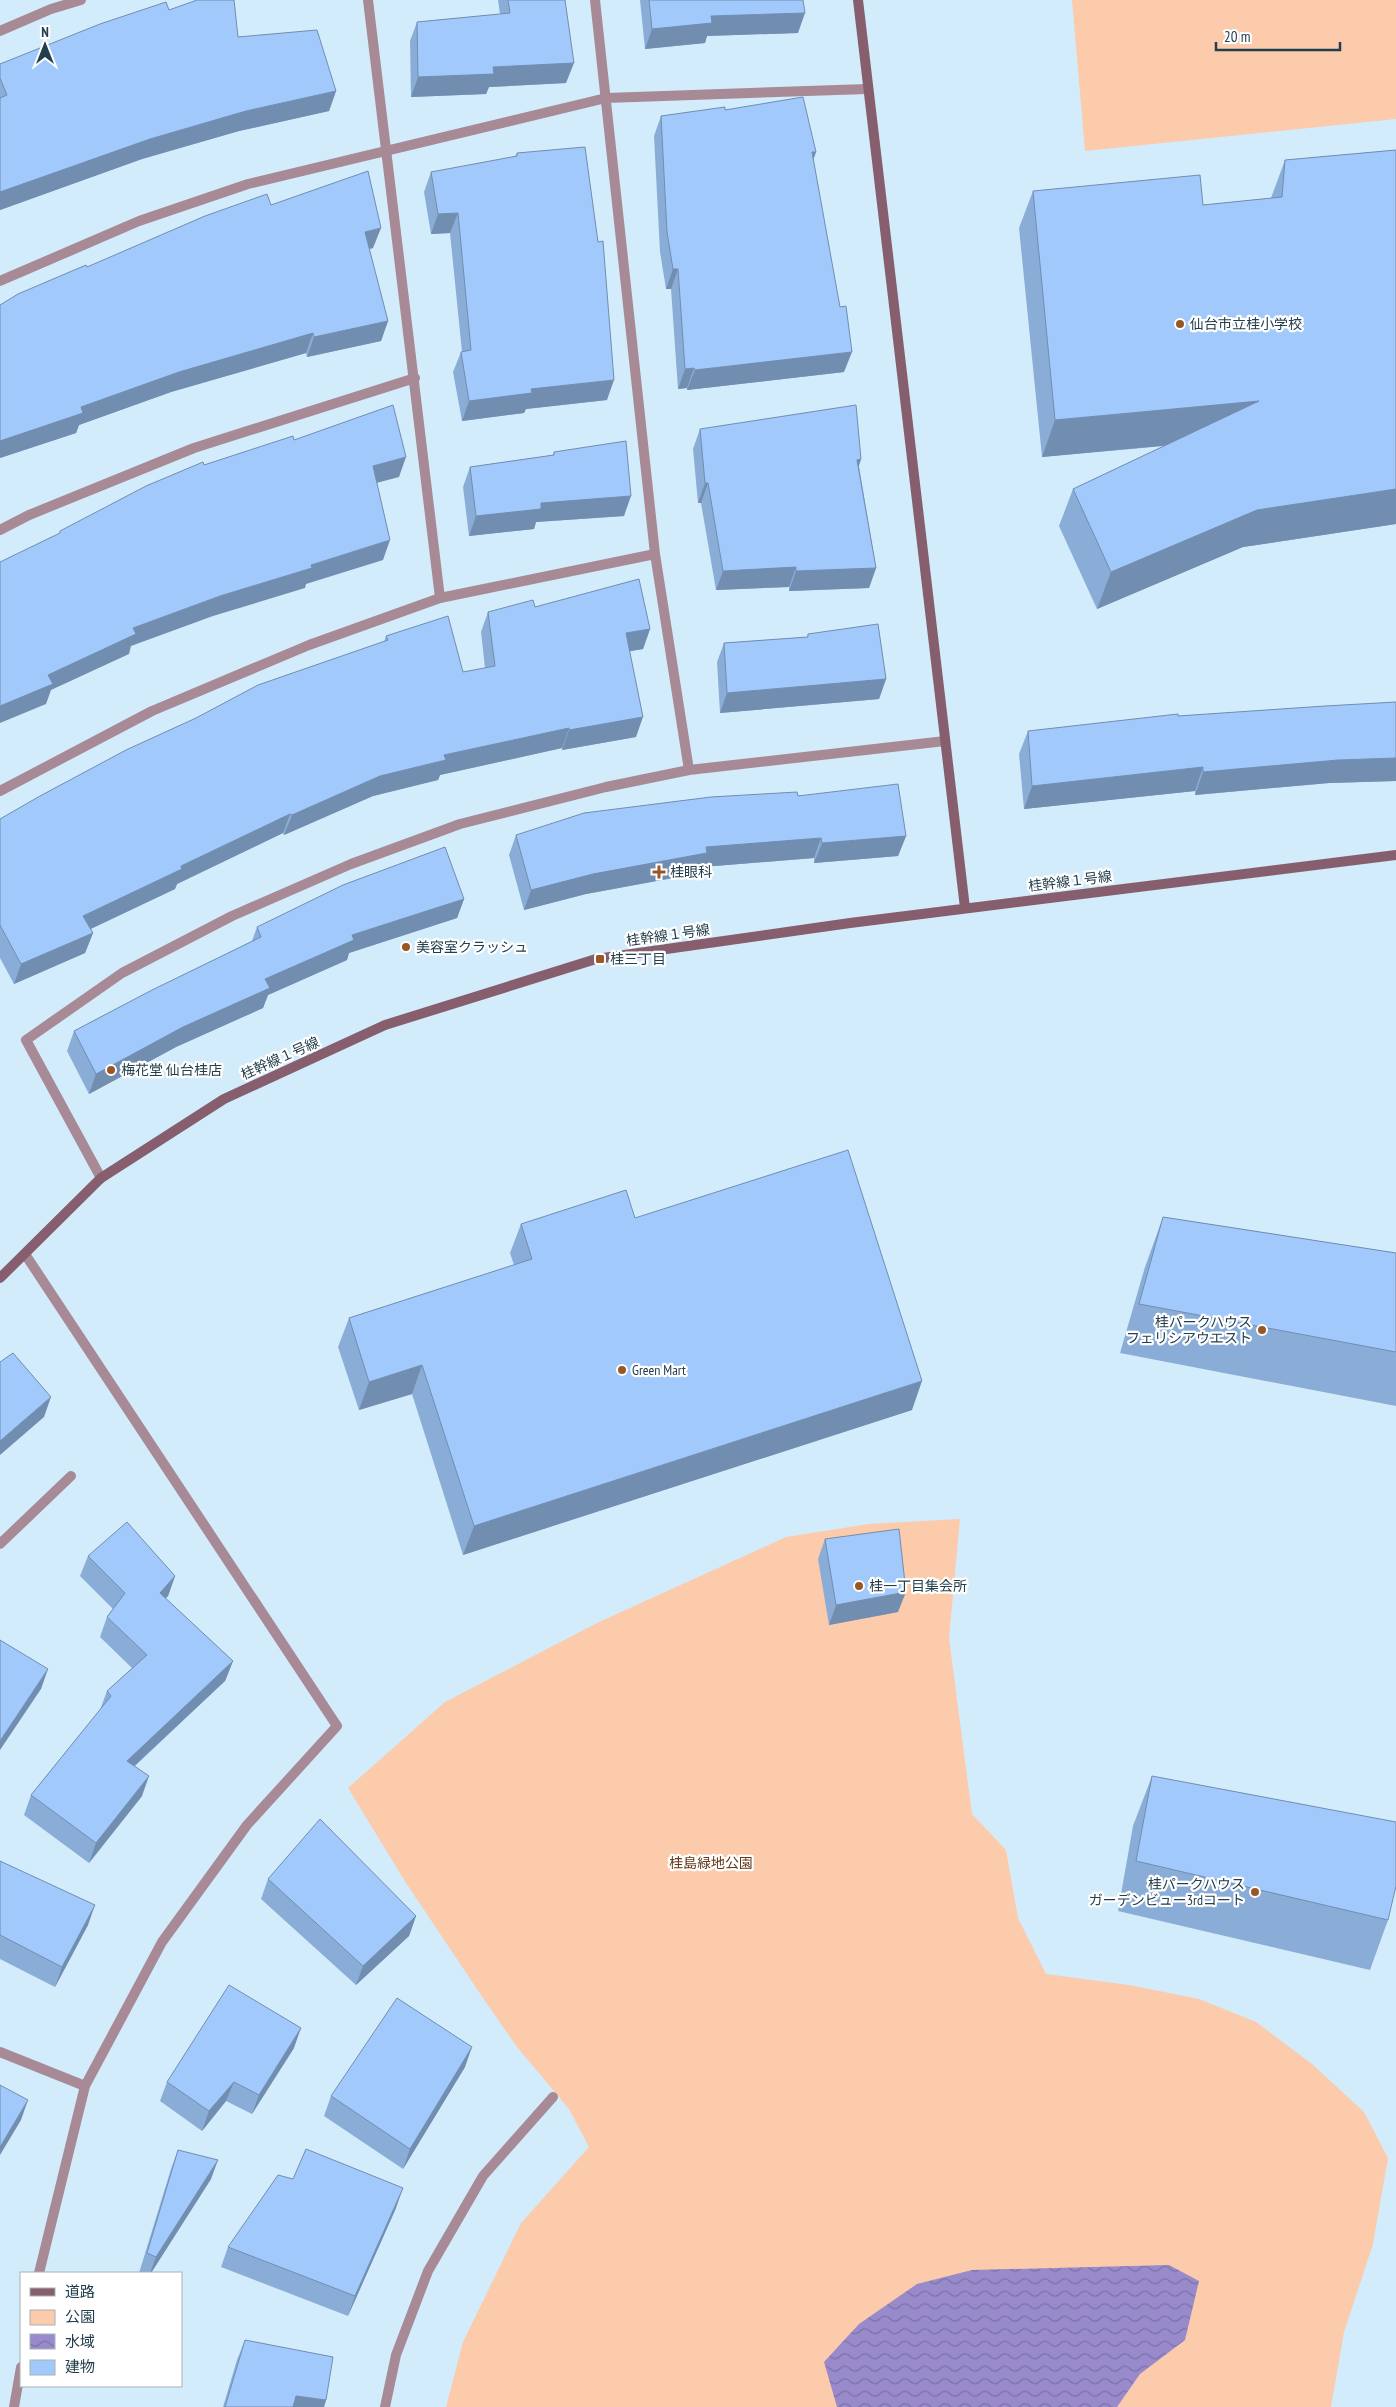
<svg xmlns="http://www.w3.org/2000/svg" width="1396" height="2407" font-family="'PT Sans Narrow','Noto Sans JP',sans-serif">
<defs>
<pattern id="water-waves" width="16" height="10" patternUnits="userSpaceOnUse" patternTransform="scale(1.25)"><rect width="16" height="10" fill="#998acc"/><path d="M0 5q4-4 8 0t8 0" fill="none" stroke="#7c72a8"/></pattern>
</defs>
<rect width="100%" height="100%" fill="#d3ecfb"/>
<!-- green -->
<path fill="#fbcbac" d="M 1072,0 L 1396,0 L 1396,119 L 1085,151 Z
M 960,1519 L 949,1638 L 972,1814 L 1006,1850 L 1018,1918 L 1046,1974 L 1129,1985 L 1199,1999 L 1256,2022 L 1312,2064 L 1364,2112 L 1388,2158 L 1373,2244 L 1344,2332 L 1331,2407 L 446,2407 L 463,2342 L 521,2223 L 589,2147 L 569,2109 L 517,2047 L 485,2001 L 406,1883 L 348,1788 L 445,1702 L 599,1622 L 786,1537 L 869,1524 Z"/>
<!-- water -->
<path fill="url(#water-waves)" d="M 1169,2265 L 1199,2281 L 1185,2340 L 1140,2374 L 1117,2407 L 837,2407 L 824,2362 L 859,2324 L 917,2284 L 972,2270 Z"/>
<g fill="none" stroke-linecap="round" stroke-linejoin="round">
<!-- street -->
<path stroke="#a78a95" stroke-width="10" d="M 368,0 L 440,598
M 595,0 L 655,554 L 689,770
M 0,31 L 51,9 L 81,0
M 0,281 L 139,221 L 248,184 L 606,98 L 867,89
M 0,530 L 29,515 L 194,448 L 415,378
M 0,791 L 152,711 L 309,645 L 440,598 L 655,554
M 101,1178 L 26,1040 L 122,973 L 232,916 L 351,864 L 460,824 L 606,787 L 689,770 L 945,741
M 25,1254 L 337,1726 L 247,1825 L 162,1942 L 85,2086 L 39,2273
M 0,1544 L 71,1476
M 0,2052 L 85,2086
M 14,2407 L 21,2367
M 385,2407 L 396,2355 L 428,2271 L 483,2176 L 553,2097"/>
<!-- secondary -->
<path stroke="#865e6d" stroke-width="10" d="M 858,0 L 965,908
M 0,1278 L 101,1178 L 224,1099 L 385,1025 L 596,959 L 850,923 L 1396,855"/>
</g>
<!-- wall -->
<path fill="#8aadd8" d="M 498,0 L 565,0 L 566,83 L 489,87 L 486,94 L 411,97 L 410,41 L 417,22 L 500,14 Z
M 640,0 L 803,0 L 798,33 L 707,36 L 705,43 L 645,49 Z
M 169,10 L 238,37 L 336,91 L 329,111 L 239,131 L 142,159 L 0,210 L 0,78 Z
M 725,110 L 816,152 L 813,160 L 844,372 L 687,390 L 687,388 L 678,389 L 671,289 L 666,289 L 660,252 L 654,136 L 661,116 Z
M 1396,150 L 1396,524 L 1243,547 L 1097,609 L 1059,526 L 1073,489 L 1164,446 L 1042,457 L 1019,228 L 1033,191 L 1203,205 L 1271,198 L 1285,160 Z
M 517,153 L 607,400 L 526,409 L 524,413 L 462,421 L 453,372 L 461,352 L 462,352 L 450,233 L 431,234 L 424,192 L 431,172 L 515,157 Z
M 271,205 L 373,248 L 369,249 L 388,321 L 381,341 L 307,357 L 306,353 L 171,392 L 79,425 L 76,433 L 0,458 L 0,305 L 87,267 Z
M 700,429 L 861,459 L 859,466 L 876,568 L 869,588 L 789,591 L 789,587 L 716,590 L 701,503 L 698,503 L 693,449 Z
M 554,452 L 624,516 L 536,522 L 534,529 L 469,536 L 463,487 L 470,467 L 553,455 Z
M 535,607 L 650,629 L 643,649 L 630,651 L 636,737 L 562,750 L 562,748 L 440,775 L 438,780 L 373,796 L 284,835 L 283,833 L 177,884 L 175,889 L 90,929 L 93,933 L 85,953 L 14,984 L 0,958 L 0,819 L 384,642 L 386,636 L 463,672 L 485,668 L 481,632 L 488,612 Z
M 808,634 L 886,679 L 879,699 L 720,713 L 717,662 L 724,643 L 807,637 Z
M 1396,702 L 1396,781 L 1329,783 L 1195,795 L 1195,791 L 1024,809 L 1019,754 L 1028,731 L 1178,716 Z
M 798,796 L 906,836 L 898,856 L 814,863 L 814,858 L 702,867 L 700,873 L 586,894 L 524,910 L 509,855 L 516,835 Z
M 464,899 L 457,918 L 349,953 L 347,960 L 268,995 L 263,1008 L 176,1047 L 89,1094 L 67,1051 L 74,1031 L 252,941 L 257,927 Z
M 1163,1217 L 1396,1253 L 1396,1406 L 1120,1353 L 1145,1267 Z
M 635,1218 L 912,1410 L 463,1555 L 412,1394 L 359,1410 L 338,1347 L 349,1318 L 514,1265 L 510,1253 L 521,1224 Z
M 825,1539 L 898,1612 L 829,1625 L 818,1559 Z
M 88,1556 L 175,1576 L 168,1596 L 165,1598 L 233,1661 L 225,1681 L 135,1766 L 142,1796 L 89,1863 L 24,1815 L 31,1795 L 100,1710 L 107,1691 L 132,1668 L 100,1637 L 107,1617 L 113,1609 L 80,1576 Z
M 1152,1776 L 1388,1920 L 1370,1970 L 1118,1911 L 1133,1826 Z
M 0,1861 L 88,1925 L 55,1987 L 0,1959 Z
M 268,1879 L 416,1916 L 409,1936 L 356,1985 L 261,1899 Z
M 294,2048 L 252,2114 L 226,2101 L 202,2131 L 160,2101 L 167,2082 Z
M 465,2067 L 403,2169 L 324,2116 L 331,2096 Z
M 178,2150 L 211,2179 L 151,2273 L 139,2273 L 171,2169 Z
M 396,2208 L 348,2316 L 221,2267 L 228,2247 Z
M 245,2340 L 326,2400 L 324,2407 L 223,2407 L 237,2360 Z"/>
<!-- shaded-wall -->
<path fill="#718db0" d="M 805,13 L 798,33 L 707,36 L 705,43 L 645,49 L 652,29 L 711,16 Z
M 574,63 L 566,83 L 489,87 L 486,94 L 411,97 L 418,77 L 493,67 Z
M 336,91 L 329,111 L 239,131 L 142,159 L 0,210 L 0,192 L 150,139 L 246,111 Z
M 812,152 L 816,152 L 809,172 Z
M 458,213 L 450,233 L 431,234 L 438,214 Z
M 381,228 L 373,248 L 358,252 L 365,232 Z
M 673,269 L 678,269 L 671,289 L 666,289 Z
M 388,321 L 381,341 L 307,357 L 314,337 Z
M 313,333 L 306,353 L 171,392 L 79,425 L 76,433 L 0,458 L 0,441 L 81,407 L 179,372 Z
M 852,352 L 844,372 L 687,390 L 695,370 Z
M 694,368 L 687,388 L 678,389 L 685,369 Z
M 614,380 L 607,400 L 526,409 L 524,413 L 462,421 L 469,401 L 531,389 Z
M 1259,401 L 1246,438 L 1042,457 L 1055,420 Z
M 406,457 L 399,477 L 365,486 L 373,466 Z
M 861,459 L 854,479 L 857,460 Z
M 705,483 L 708,483 L 701,503 L 698,503 Z
M 1396,489 L 1396,524 L 1243,547 L 1097,609 L 1111,572 L 1257,510 Z
M 631,496 L 624,516 L 536,522 L 534,529 L 469,536 L 476,516 L 541,503 Z
M 390,540 L 383,560 L 306,584 L 305,588 L 213,616 L 131,646 L 129,654 L 51,690 L 46,704 L 0,723 L 0,706 L 48,675 L 133,628 L 220,596 L 311,565 Z
M 796,567 L 789,587 L 716,590 L 723,571 Z
M 876,568 L 869,588 L 789,591 L 796,571 Z
M 650,629 L 643,649 L 619,653 L 626,633 Z
M 886,679 L 879,699 L 720,713 L 727,693 Z
M 643,717 L 636,737 L 562,750 L 569,730 Z
M 569,728 L 562,748 L 440,775 L 438,780 L 373,796 L 284,835 L 292,815 L 380,776 L 444,755 Z
M 1396,758 L 1396,781 L 1329,783 L 1195,795 L 1203,772 L 1338,760 Z
M 1203,767 L 1195,791 L 1024,809 L 1032,786 Z
M 290,814 L 283,833 L 177,884 L 175,889 L 76,936 L 83,916 L 181,866 Z
M 906,836 L 898,856 L 814,863 L 822,843 Z
M 821,838 L 814,858 L 702,867 L 700,873 L 586,894 L 524,910 L 531,890 L 593,874 L 706,847 Z
M 464,899 L 457,918 L 349,953 L 347,960 L 268,995 L 263,1008 L 176,1047 L 89,1094 L 96,1074 L 265,979 L 352,935 Z
M 93,933 L 85,953 L 14,984 L 21,964 Z
M 422,1365 L 412,1394 L 359,1410 L 369,1382 Z
M 922,1381 L 912,1410 L 463,1555 L 474,1526 Z
M 51,1397 L 44,1417 L 0,1455 L 0,1441 Z
M 175,1576 L 168,1596 L 152,1613 L 160,1593 Z
M 906,1592 L 898,1612 L 829,1625 L 836,1605 Z
M 233,1661 L 225,1681 L 119,1780 L 127,1761 Z
M 48,1669 L 41,1689 L 0,1750 L 0,1741 Z
M 149,1776 L 142,1796 L 89,1863 L 96,1843 Z
M 95,1905 L 88,1925 L 55,1987 L 62,1967 Z
M 416,1916 L 409,1936 L 356,1985 L 363,1966 Z
M 301,2028 L 294,2048 L 252,2114 L 259,2095 Z
M 472,2047 L 465,2067 L 403,2169 L 410,2149 Z
M 234,2082 L 226,2101 L 202,2131 L 209,2111 Z
M 28,2100 L 21,2120 L 0,2155 L 0,2147 Z
M 218,2160 L 211,2179 L 151,2273 L 150,2273 L 156,2257 Z
M 403,2188 L 396,2208 L 348,2316 L 355,2296 Z
M 296,2396 L 326,2400 L 324,2407 L 292,2407 Z"/>
<!-- building -->
<path fill="#a1c9fb" stroke="#718db0" d="M 197,0 L 234,0 L 238,37 L 317,30 L 336,91 L 246,111 L 150,139 L 0,192 L 0,98 L 7,95 L 0,78 L 0,64 L 100,24 L 166,2 L 169,10 Z
M 508,0 L 565,0 L 574,63 L 493,67 L 494,74 L 418,77 L 417,22 L 510,13 Z
M 649,0 L 803,0 L 805,13 L 711,16 L 712,23 L 652,29 Z
M 803,97 L 816,152 L 812,152 L 840,307 L 846,306 L 852,352 L 695,370 L 694,368 L 685,369 L 678,269 L 673,269 L 667,232 L 661,116 L 725,107 L 725,110 Z
M 585,147 L 598,242 L 603,241 L 614,380 L 531,389 L 532,393 L 469,401 L 461,352 L 471,350 L 458,213 L 438,214 L 431,172 L 517,156 L 517,153 Z
M 1396,150 L 1396,489 L 1257,510 L 1111,572 L 1073,489 L 1259,401 L 1055,420 L 1033,191 L 1200,175 L 1203,205 L 1282,197 L 1285,160 Z
M 368,171 L 381,228 L 365,232 L 388,321 L 314,337 L 313,333 L 179,372 L 81,407 L 83,413 L 0,441 L 0,305 L 18,294 L 86,265 L 87,267 L 205,216 L 267,194 L 271,205 Z
M 393,405 L 406,457 L 373,466 L 390,540 L 311,565 L 312,568 L 220,596 L 133,628 L 136,634 L 48,675 L 53,684 L 0,706 L 0,562 L 60,533 L 60,531 L 146,486 L 203,462 L 204,465 L 293,436 L 294,440 Z
M 856,405 L 861,459 L 857,460 L 876,568 L 796,571 L 796,567 L 723,571 L 708,483 L 705,483 L 700,429 Z
M 626,441 L 631,496 L 541,503 L 541,509 L 476,516 L 470,467 L 554,455 L 554,452 Z
M 639,579 L 650,629 L 626,633 L 643,717 L 569,730 L 569,728 L 444,755 L 446,760 L 380,776 L 292,815 L 290,814 L 181,866 L 182,869 L 83,916 L 93,933 L 21,964 L 0,925 L 0,819 L 40,796 L 126,750 L 196,718 L 258,685 L 388,640 L 386,636 L 448,616 L 463,672 L 495,666 L 488,612 L 533,600 L 535,607 Z
M 878,624 L 886,679 L 727,693 L 724,643 L 808,637 L 808,634 Z
M 1396,702 L 1396,758 L 1338,760 L 1203,772 L 1203,767 L 1032,786 L 1028,731 L 1178,714 L 1178,716 L 1325,706 Z
M 898,784 L 906,836 L 822,843 L 821,838 L 706,847 L 707,853 L 593,874 L 531,890 L 516,835 L 584,813 L 711,797 L 797,792 L 798,796 Z
M 445,847 L 464,899 L 352,935 L 354,940 L 265,979 L 270,988 L 183,1027 L 96,1074 L 74,1031 L 152,990 L 261,937 L 257,927 L 343,885 Z
M 848,1150 L 922,1381 L 474,1526 L 422,1365 L 369,1382 L 349,1318 L 532,1259 L 521,1224 L 626,1190 L 635,1218 Z
M 1163,1217 L 1396,1253 L 1396,1352 L 1139,1304 Z
M 13,1353 L 51,1397 L 0,1441 L 0,1362 Z
M 127,1522 L 175,1576 L 160,1593 L 233,1661 L 127,1761 L 149,1776 L 96,1843 L 31,1795 L 111,1696 L 107,1691 L 147,1655 L 107,1617 L 125,1593 L 88,1556 Z
M 899,1529 L 906,1592 L 836,1605 L 825,1539 Z
M 0,1640 L 48,1669 L 0,1741 Z
M 1152,1776 L 1396,1822 L 1396,1886 L 1388,1920 L 1136,1861 Z
M 320,1819 L 416,1916 L 363,1966 L 268,1879 Z
M 0,1861 L 95,1905 L 62,1967 L 0,1935 Z
M 229,1985 L 301,2028 L 259,2095 L 234,2082 L 209,2111 L 167,2082 Z
M 397,1998 L 472,2047 L 410,2149 L 331,2096 Z
M 0,2085 L 28,2100 L 0,2147 Z
M 306,2149 L 403,2188 L 355,2296 L 228,2247 L 278,2175 L 293,2179 Z
M 178,2150 L 218,2160 L 156,2257 L 147,2253 Z
M 245,2340 L 333,2357 L 326,2400 L 296,2396 L 293,2407 L 225,2407 Z"/>
<!-- markers -->
<g fill="#995725" stroke="#fff" stroke-width="2">
<circle cx="1180" cy="324" r="5"/>
<path d="M656.5 864.5h5v5h5v5h-5v5h-5v-5h-5v-5h5z"/>
<circle cx="406" cy="947" r="5"/>
<rect x="595" y="954" width="10" height="10" rx="2.5"/>
<circle cx="111" cy="1070" r="5"/>
<circle cx="1262" cy="1330" r="5"/>
<circle cx="622" cy="1370" r="5"/>
<circle cx="859" cy="1586" r="5"/>
<circle cx="1255" cy="1892" r="5"/>
</g>
<g text-anchor="middle" dominant-baseline="central" stroke-width="4.5" stroke-linejoin="round" paint-order="stroke">
<!-- poi labels -->
<g font-size="14" fill="#233e4c" stroke="#fff" text-anchor="start">
<text x="1190" y="324">仙台市立桂小学校</text>
<text x="670" y="872">桂眼科</text>
<text x="416" y="947">美容室クラッシュ</text>
<text x="610" y="959">桂三丁目</text>
<text x="121" y="1070">梅花堂 仙台桂店</text>
<text x="1252" y="1322" text-anchor="end">桂パークハウス<tspan x="1252" dy="16">フェリシアウエスト</tspan></text>
<text x="632" y="1370">Green Mart</text>
<text x="869" y="1586">桂一丁目集会所</text>
<text x="1245" y="1884" text-anchor="end">桂パークハウス<tspan x="1245" dy="16">ガーデンビュー3rdコート</tspan></text>
</g>
<!-- street labels -->
<g font-size="14" fill="#233e4c" stroke="#fff">
<text transform="translate(1070 881) rotate(-7)">桂幹線１号線</text>
<text transform="translate(668 935) rotate(-8)">桂幹線１号線</text>
<text transform="translate(280 1058) rotate(-24)">桂幹線１号線</text>
</g>
<!-- park labels -->
<g font-size="14" fill="#643818" stroke="#fff">
<text x="711" y="1863">桂島緑地公園</text>
</g>
</g>
<!-- legend -->
<rect x="20" y="2272" width="162" height="115" fill="#ffffff" stroke="#a7b2b7"/>
<rect x="30" y="2288" width="25" height="8" fill="#865e6d" stroke="#a7b2b7"/>
<text x="65" y="2297" font-size="15" fill="#233e4c">道路</text>
<rect x="30" y="2310" width="25" height="15" fill="#fbcbac" stroke="#a7b2b7"/>
<text x="65" y="2322" font-size="15" fill="#233e4c">公園</text>
<rect x="30" y="2334" width="25" height="15" fill="url(#water-waves)" stroke="#a7b2b7"/>
<text x="65" y="2347" font-size="15" fill="#233e4c">水域</text>
<rect x="30" y="2360" width="25" height="15" fill="#a1c9fb" stroke="#a7b2b7"/>
<text x="65" y="2372" font-size="15" fill="#233e4c">建物</text>
<!-- north arrow -->
<g transform="translate(45 45)" stroke="#ffffff" stroke-width="4" paint-order="stroke">
<path d="M0-4L9 19L0 12L-9 19Z" fill="#233e4c"/>
<text y="-8" font-size="14" font-weight="bold" text-anchor="middle" fill="#233e4c">N</text>
</g>
<!-- scale -->
<path d="M1216 42v8h124v-8" fill="none" stroke="#233e4c" stroke-width="2.5"/>
<text x="1224" y="42" font-size="15" fill="#233e4c" stroke="#ffffff" stroke-width="4" paint-order="stroke">20 m</text>
</svg>
